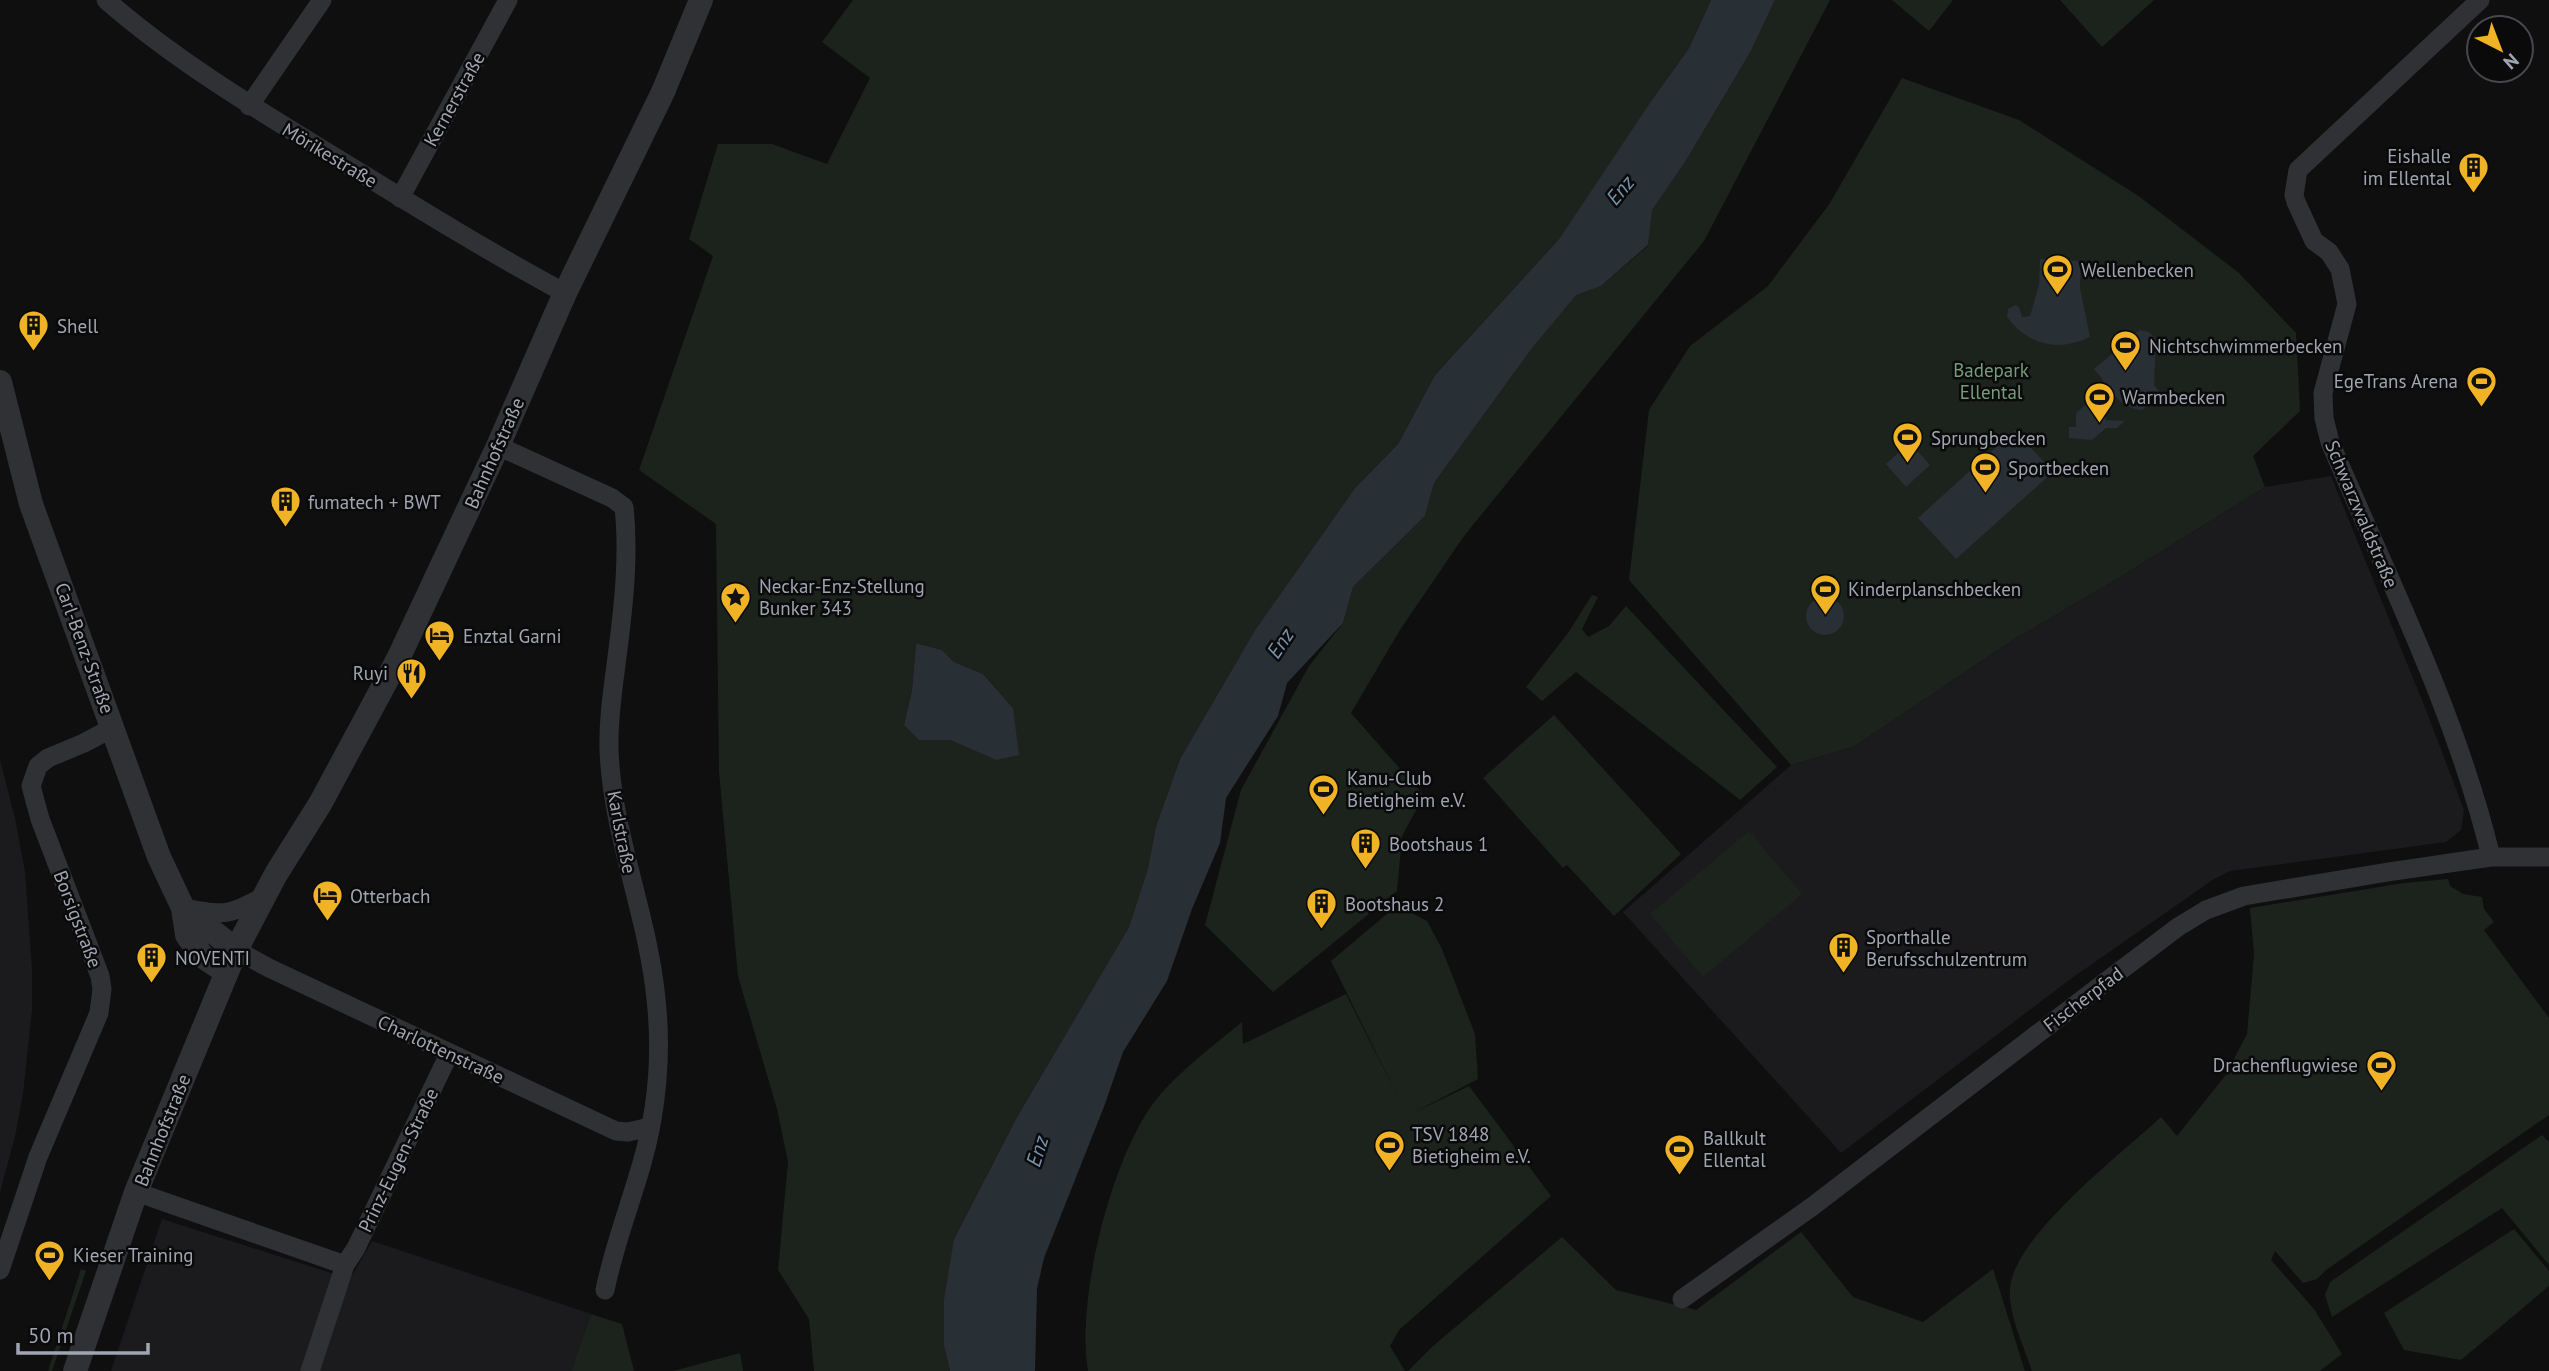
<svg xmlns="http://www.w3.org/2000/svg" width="2549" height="1371" font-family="'PT Sans',sans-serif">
<rect width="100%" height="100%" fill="#0f0f10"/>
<!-- built -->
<path fill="#1b1b1d" d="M 2331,476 L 2426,710 L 2464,810 L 2461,830 L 2446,842 L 2230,871 L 2214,879 L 2072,978 L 1841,1153 L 1623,912 L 1791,765 L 1855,746 L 2013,640 L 2117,579 L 2265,487 Z
M 0,760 L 15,818 L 25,872 L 32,969 L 32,1010 L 23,1094 L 16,1132 L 0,1193 Z
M 162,1219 L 350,1279 L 372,1241 L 591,1314 L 571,1371 L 111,1371 Z"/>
<!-- green -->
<path fill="#1b231c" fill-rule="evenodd" d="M 853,0 L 1711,0 L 1689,48 L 1649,104 L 1559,239 L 1435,375 L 1398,444 L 1355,488 L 1255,630 L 1180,759 L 1156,826 L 1148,868 L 1129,927 L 1017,1117 L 954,1239 L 944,1346 L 950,1371 L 814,1371 L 809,1319 L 778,1270 L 788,1162 L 777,1109 L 738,976 L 719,772 L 716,524 L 639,470 L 713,256 L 689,239 L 718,144 L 772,144 L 827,164 L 870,78 L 822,42 ZM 916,643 L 942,650 L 954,662 L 983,674 L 1013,708 L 996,760 L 950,740 L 904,725 L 912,690 Z
M 1775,0 L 1830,0 L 1704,241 L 1464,536 L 1400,630 L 1351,713 L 1424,796 L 1402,836 L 1397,891 L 1273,992 L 1205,925 L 1241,790 L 1309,666 L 1343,623 L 1353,587 L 1425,516 L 1434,483 L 1533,347 L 1576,294 L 1601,286 L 1648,246 L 1651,210 L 1687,159 L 1751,51 Z
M 1892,0 L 1953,0 L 1929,31 Z
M 2060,0 L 2154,0 L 2102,47 Z
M 1902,78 L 2019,120 L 2140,197 L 2239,273 L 2296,333 L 2300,411 L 2253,456 L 2265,487 L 2117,579 L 2013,640 L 1855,746 L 1791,765 L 1629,580 L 1649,410 L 1690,346 L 1768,286 L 1830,203 Z
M 1592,595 L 1598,597 L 1582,629 L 1588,637 L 1609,626 L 1626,606 L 1777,767 L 1740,800 L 1576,672 L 1542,701 L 1526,687 L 1568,633 Z
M 1554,715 L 1681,854 L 1614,916 L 1567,865 L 1563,868 L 1483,778 Z
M 1749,831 L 1802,894 L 1703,977 L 1650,914 Z
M 2448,879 L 2450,886 L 2463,894 L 2482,897 L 2484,909 L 2494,922 L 2484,930 L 2549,1018 L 2549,1115 L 2326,1270 L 2317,1279 L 2303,1283 L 2275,1251 L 2271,1260 L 2314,1309 L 2342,1354 L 2320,1371 L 2032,1371 C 2024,1346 2008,1315 2010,1288 C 2015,1235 2121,1154 2161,1117 L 2177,1136 L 2225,1076 L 2247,1034 L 2254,954 L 2250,908 L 2404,883 Z
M 1404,909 L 1427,921 L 1442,949 L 1475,1034 L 1478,1079 L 1413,1113 L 1469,1086 L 1551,1196 L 1399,1330 L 1390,1346 L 1405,1371 L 1088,1371 C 1076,1300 1110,1164 1152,1105 C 1174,1075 1213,1046 1242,1022 L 1243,1044 L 1346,994 L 1400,1101 L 1331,961 L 1388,913 Z
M 2542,1135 L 2549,1142 L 2549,1265 L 2502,1208 L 2332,1317 L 2325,1295 L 2330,1282 Z
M 2514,1229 L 2549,1271 L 2549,1286 L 2461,1360 L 2404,1350 L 2384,1313 Z
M 1801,1232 L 1853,1297 L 1923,1322 L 1993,1269 L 2025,1371 L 1408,1371 L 1433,1346 L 1562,1237 L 1616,1290 L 1696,1310 Z
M 81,1269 L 86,1271 L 52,1371 L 48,1371 Z
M 591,1314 L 622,1324 L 634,1371 L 571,1371 Z
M 740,1353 L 743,1371 L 673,1371 Z"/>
<!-- water -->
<path fill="#282f35" d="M 1711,0 L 1775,0 L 1751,51 L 1687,159 L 1652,210 L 1648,245 L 1601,286 L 1576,295 L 1533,347 L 1434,483 L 1425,516 L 1353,587 L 1343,623 L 1287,683 L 1278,716 L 1226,798 L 1220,843 L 1192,909 L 1167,981 L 1123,1052 L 1105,1104 L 1044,1258 L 1037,1289 L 1035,1371 L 950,1371 L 944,1346 L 944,1300 L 954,1239 L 1017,1117 L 1129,927 L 1148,868 L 1156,826 L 1180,759 L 1255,630 L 1355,488 L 1398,444 L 1435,375 L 1559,239 L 1649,104 L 1689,48 Z
M 2040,259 L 2081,261 L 2080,288 L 2090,337 C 2058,352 2029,346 2007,317 L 2008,309 L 2015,305 L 2019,307 L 2022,317 L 2030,316 L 2039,285 Z
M 2140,330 L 2149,332 L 2156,339 L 2154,385 L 2162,394 L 2142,410 C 2117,408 2109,386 2094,369 L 2119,348 L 2127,356 L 2137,347 L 2137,342 L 2133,335 Z
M 2085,405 L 2098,406 L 2098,410 L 2105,410 L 2106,420 L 2125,421 L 2117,428 L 2106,428 L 2092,440 L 2069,438 L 2069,427 L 2076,427 L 2076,413 Z
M 2015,430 L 2053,472 L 1956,559 L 1918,518 Z
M 1910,442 L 1930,465 L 1906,487 L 1886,464 Z
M1806 616a19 19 0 1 1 38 0a19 19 0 1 1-38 0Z
M 916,643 L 942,650 L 954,662 L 983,674 L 1013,708 L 1019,755 L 996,760 L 950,740 L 919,740 L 904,725 L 912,690 Z"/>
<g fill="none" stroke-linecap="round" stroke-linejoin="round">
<!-- minor -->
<path stroke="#303135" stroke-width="19" d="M 106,0 C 175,60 253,107 330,154 C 408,202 485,250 565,293
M 2480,0 L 2298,170 L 2294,195 L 2296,202 L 2314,241 L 2329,252 L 2340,269 L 2347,304 L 2323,393 L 2324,418 L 2330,442 C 2388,579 2456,712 2491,857
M 249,106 L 322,0
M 400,198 L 508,0
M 498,446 L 612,498 L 624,507 C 629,553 624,603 618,649 C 614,683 608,716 609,750 C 612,834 648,915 656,999 C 662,1053 657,1111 642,1163 C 630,1205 614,1246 605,1290
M 183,908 C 226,915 226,917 265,896
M 236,950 L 269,968 L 616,1131 L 628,1132 L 650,1127
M 136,1192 L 345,1265
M 0,1270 L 38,1157 L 99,1013 L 102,989 L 100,976 L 40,819 L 31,786 L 38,766 L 48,758 L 84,743 L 114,727
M 1682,1299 L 1813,1206 L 2100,986 L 2178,927 L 2206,910 L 2244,896 L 2388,872 L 2491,857 L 2549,857
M 310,1371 L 345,1265 L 356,1248 L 449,1054"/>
<!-- tertiary -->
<path stroke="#303135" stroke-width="24" d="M 0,382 L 31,504 L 159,857 L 183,908 L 187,935 L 202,956 L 226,972
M 183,908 L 236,950
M 75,1371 L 136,1192 L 236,950 L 276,874 L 320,804 L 398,659 L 498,446 L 565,293 L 663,92 L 701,0"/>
</g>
<!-- icons -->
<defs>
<symbol id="building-pin" viewBox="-11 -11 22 30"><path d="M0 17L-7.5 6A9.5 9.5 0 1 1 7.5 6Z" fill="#f1b326" stroke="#0a0a0b"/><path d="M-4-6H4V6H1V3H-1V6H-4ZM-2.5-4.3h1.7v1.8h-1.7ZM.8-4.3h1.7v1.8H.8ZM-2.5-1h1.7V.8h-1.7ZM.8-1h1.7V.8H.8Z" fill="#111"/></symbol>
<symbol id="stadium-pin" viewBox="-11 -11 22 30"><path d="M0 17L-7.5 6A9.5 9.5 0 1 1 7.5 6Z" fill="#f1b326" stroke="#0a0a0b"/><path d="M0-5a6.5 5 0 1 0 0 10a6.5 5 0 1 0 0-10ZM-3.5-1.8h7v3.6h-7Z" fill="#111"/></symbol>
<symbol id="sight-pin" viewBox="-11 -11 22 30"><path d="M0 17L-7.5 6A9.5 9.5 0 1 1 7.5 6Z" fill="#f1b326" stroke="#0a0a0b"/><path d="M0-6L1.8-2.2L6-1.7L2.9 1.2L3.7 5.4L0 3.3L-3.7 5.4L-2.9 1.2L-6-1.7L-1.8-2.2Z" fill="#111"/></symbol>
<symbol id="hotel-pin" viewBox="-11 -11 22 30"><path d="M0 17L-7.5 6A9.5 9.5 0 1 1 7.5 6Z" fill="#f1b326" stroke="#0a0a0b"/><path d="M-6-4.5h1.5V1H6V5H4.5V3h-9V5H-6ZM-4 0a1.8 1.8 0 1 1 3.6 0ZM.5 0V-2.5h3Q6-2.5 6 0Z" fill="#111"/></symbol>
<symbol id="restaurant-pin" viewBox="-11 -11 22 30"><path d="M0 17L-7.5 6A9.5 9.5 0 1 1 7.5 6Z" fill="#f1b326" stroke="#0a0a0b"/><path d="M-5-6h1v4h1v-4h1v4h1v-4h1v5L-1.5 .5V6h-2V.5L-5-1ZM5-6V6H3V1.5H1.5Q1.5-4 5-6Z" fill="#111"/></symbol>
</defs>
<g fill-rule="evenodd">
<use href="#building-pin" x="2456" y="150" width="35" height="47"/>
<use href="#stadium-pin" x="2040" y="252" width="35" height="47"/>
<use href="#building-pin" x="16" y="308" width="35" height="47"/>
<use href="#stadium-pin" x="2108" y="328" width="35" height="47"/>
<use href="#stadium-pin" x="2464" y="364" width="35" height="47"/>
<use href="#stadium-pin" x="2082" y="380" width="35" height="47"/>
<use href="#stadium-pin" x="1890" y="420" width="35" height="47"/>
<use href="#stadium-pin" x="1968" y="450" width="35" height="47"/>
<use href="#building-pin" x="268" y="484" width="35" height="47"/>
<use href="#stadium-pin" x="1808" y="572" width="35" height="47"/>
<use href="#sight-pin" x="718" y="580" width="35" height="47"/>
<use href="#hotel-pin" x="422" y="618" width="35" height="47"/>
<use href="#restaurant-pin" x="394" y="656" width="35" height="47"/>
<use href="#stadium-pin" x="1306" y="772" width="35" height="47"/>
<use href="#building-pin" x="1348" y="826" width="35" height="47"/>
<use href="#hotel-pin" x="310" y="878" width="35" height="47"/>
<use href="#building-pin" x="1304" y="886" width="35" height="47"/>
<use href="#building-pin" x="1826" y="930" width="35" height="47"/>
<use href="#building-pin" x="134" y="940" width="35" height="47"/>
<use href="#stadium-pin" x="2364" y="1048" width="35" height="47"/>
<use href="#stadium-pin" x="1372" y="1128" width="35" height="47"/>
<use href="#stadium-pin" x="1662" y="1132" width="35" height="47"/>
<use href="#stadium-pin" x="32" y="1238" width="35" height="47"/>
</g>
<g text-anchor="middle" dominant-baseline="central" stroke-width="5" stroke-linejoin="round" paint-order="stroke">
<!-- street labels -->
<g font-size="19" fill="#a0a5b1" stroke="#0a0a0b">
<text transform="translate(454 99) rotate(-61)">Kernerstraße</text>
<text transform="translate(330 155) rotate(31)">Mörikestraße</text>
<text transform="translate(494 453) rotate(-66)">Bahnhofstraße</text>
<text transform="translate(2362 514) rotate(67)">Schwarzwaldstraße</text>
<text transform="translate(85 648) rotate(70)">Carl-Benz-Straße</text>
<text transform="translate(622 832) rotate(79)">Karlstraße</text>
<text transform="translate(78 919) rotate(69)">Borsigstraße</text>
<text transform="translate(2083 999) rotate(-37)">Fischerpfad</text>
<text transform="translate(441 1049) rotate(25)">Charlottenstraße</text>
<text transform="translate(162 1130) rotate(-68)">Bahnhofstraße</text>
<text transform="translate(398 1160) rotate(-64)">Prinz-Eugen-Straße</text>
</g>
<!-- poi labels -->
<g font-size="19" fill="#a0a5b1" stroke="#0a0a0b" text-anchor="start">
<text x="2451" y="156" text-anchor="end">Eishalle<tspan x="2451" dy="22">im Ellental</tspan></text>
<text x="2081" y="270">Wellenbecken</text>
<text x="57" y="326">Shell</text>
<text x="2149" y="346">Nichtschwimmerbecken</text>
<text x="2458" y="381" text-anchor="end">EgeTrans Arena</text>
<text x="2122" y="397">Warmbecken</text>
<text x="1931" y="438">Sprungbecken</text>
<text x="2008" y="468">Sportbecken</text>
<text x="308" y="502">fumatech + BWT</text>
<text x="759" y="586">Neckar-Enz-Stellung<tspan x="759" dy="22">Bunker 343</tspan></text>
<text x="1848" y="589">Kinderplanschbecken</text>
<text x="463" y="636">Enztal Garni</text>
<text x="388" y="673" text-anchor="end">Ruyi</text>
<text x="1347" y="778">Kanu-Club<tspan x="1347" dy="22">Bietigheim e.V.</tspan></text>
<text x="1389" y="844">Bootshaus 1</text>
<text x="350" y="896">Otterbach</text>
<text x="1345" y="904">Bootshaus 2</text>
<text x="1866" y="937">Sporthalle<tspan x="1866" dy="22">Berufsschulzentrum</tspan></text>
<text x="175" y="958">NOVENTI</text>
<text x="2358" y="1065" text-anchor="end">Drachenflugwiese</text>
<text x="1412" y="1134">TSV 1848<tspan x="1412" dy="22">Bietigheim e.V.</tspan></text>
<text x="1703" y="1138">Ballkult<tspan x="1703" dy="22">Ellental</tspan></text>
<text x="73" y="1255">Kieser Training</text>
</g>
<!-- park labels -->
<g font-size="19" fill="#769d7a" stroke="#0a0a0b">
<text x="1991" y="370">Badepark<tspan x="1991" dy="22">Ellental</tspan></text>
</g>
<!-- water labels -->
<g font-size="21" font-style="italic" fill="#7692ad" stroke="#0a0a0b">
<text transform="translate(1620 190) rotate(-50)">Enz</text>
<text transform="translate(1280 643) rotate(-56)">Enz</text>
<text transform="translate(1037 1151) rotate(-72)">Enz</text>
</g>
</g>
<!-- north arrow -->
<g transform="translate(2500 49) rotate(138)"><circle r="33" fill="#0a0a0b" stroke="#46484d" stroke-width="2"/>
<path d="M0-5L12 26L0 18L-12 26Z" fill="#f1b326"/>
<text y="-10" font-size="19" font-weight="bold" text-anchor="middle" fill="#a0a5b1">N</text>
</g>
<!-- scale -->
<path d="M18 1343v10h130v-10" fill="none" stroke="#a0a5b1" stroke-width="3.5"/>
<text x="28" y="1343" font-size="21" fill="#a0a5b1" stroke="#0a0a0b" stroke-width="5" paint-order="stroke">50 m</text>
</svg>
